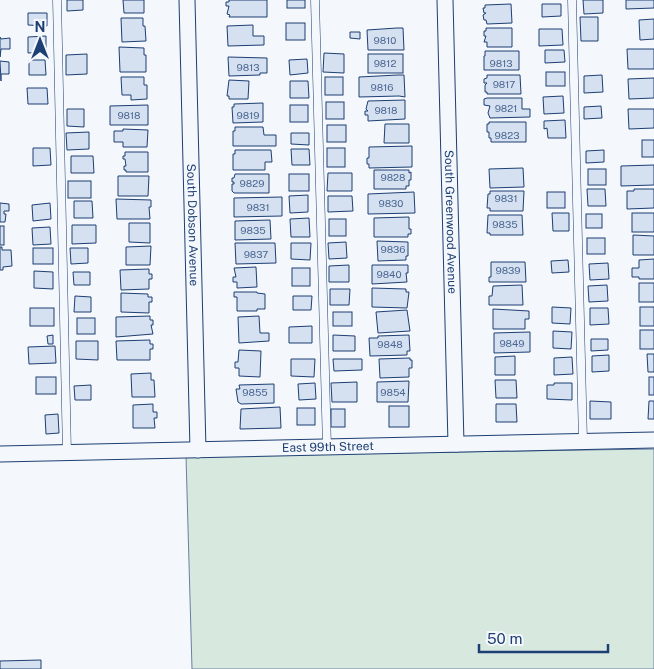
<svg xmlns="http://www.w3.org/2000/svg" width="654" height="669" font-family="'Public Sans',sans-serif">
<rect width="100%" height="100%" fill="#f4f7fb"/>
<!-- green -->
<polygon fill="#d7e8df" stroke="#687fa3" points="654,449 654,669 192,669 186,456"/>
<!-- building -->
<g fill="#d5e0f0" stroke="#1d3f73">
<polygon points="67,0 83,0 83,10 67,11"/>
<polygon points="123,0 144,0 144,13 124,13"/>
<polygon points="229,0 267,0 267,17 229,17 230,15 227,14 229,6 226,6 226,2 229,2"/>
<rect x="287" y="0" width="18" height="8"/>
<polygon points="583,0 603,0 603,13 584,14"/>
<polygon points="626,0 654,0 654,8 626,9"/>
<polygon points="511,4 512,23 487,24 486,20 484,20 483,15 486,13 484,13 483,8 485,8 485,5"/>
<polygon points="542,4 561,4 561,16 542,17"/>
<polygon points="28,13 47,13 47,26 28,25"/>
<polygon points="580,17 598,17 598,41 581,41"/>
<polygon points="121,18 143,18 143,26 145,26 146,41 122,42"/>
<polygon points="654,19 654,39 640,40 639,20"/>
<rect x="286" y="23" width="19" height="17"/>
<polygon points="253,25 253,36 264,36 264,45 228,46 227,26"/>
<polygon points="397,28 403,28 404,50 368,50 367,30"/>
<polygon points="486,28 512,28 512,47 487,47 487,42 484,42 486,36 484,36 484,31 486,31"/>
<polygon points="539,29 562,29 563,45 539,46"/>
<polygon points="350,32 360,32 360,39 350,38"/>
<polygon points="46,36 46,52 28,53 28,37"/>
<polygon points="0,37 1,39 10,38 10,49 1,49 0,57"/>
<polygon points="119,47 144,48 144,55 146,55 146,72 120,72"/>
<polygon points="627,49 654,49 654,69 628,69"/>
<polygon points="545,50 564,50 565,62 545,63"/>
<polygon points="485,51 519,51 519,70 484,70 484,56 485,56"/>
<polygon points="324,53 344,54 344,73 323,72"/>
<polygon points="87,54 87,74 66,75 66,55"/>
<rect x="368" y="54" width="35" height="19"/>
<polygon points="228,57 267,58 267,73 260,73 260,75 229,76"/>
<polygon points="307,59 308,73 290,75 289,60"/>
<polygon points="29,60 45,60 46,75 29,75"/>
<polygon points="0,61 9,62 9,74 1,74 1,81"/>
<rect x="546" y="72" width="19" height="14"/>
<polygon points="398,75 404,75 405,97 399,96 359,97 359,77"/>
<polygon points="487,75 520,75 521,94 487,94 487,92 485,92 485,85 487,83 484,83 484,79 487,78"/>
<polygon points="602,75 603,92 584,93 584,76"/>
<polygon points="121,77 144,77 144,85 147,85 147,99 131,100 131,95 122,95"/>
<rect x="325" y="77" width="18" height="18"/>
<polygon points="654,78 654,98 629,99 628,79"/>
<polygon points="229,80 249,81 248,99 229,99 229,96 227,96"/>
<polygon points="290,81 308,81 309,98 290,98"/>
<polygon points="27,88 47,88 48,104 28,104"/>
<polygon points="563,96 564,113 544,114 543,97"/>
<polygon points="487,98 522,98 522,109 530,109 530,117 490,118 488,113 490,106 484,105 484,99"/>
<polygon points="405,100 405,119 368,121 368,115 365,115 365,111 368,111 366,109 368,101"/>
<rect x="326" y="102" width="18" height="17"/>
<polygon points="263,103 263,122 233,123 232,107 234,107 234,104"/>
<polygon points="148,105 148,125 110,125 110,106"/>
<rect x="290" y="105" width="18" height="17"/>
<polygon points="601,106 602,118 584,119 584,107"/>
<polygon points="67,109 84,109 84,127 67,126"/>
<polygon points="628,109 654,109 654,128 629,129"/>
<polygon points="565,120 566,138 548,138 547,128 544,129 544,121"/>
<polygon points="489,122 526,122 526,142 491,142 491,138 489,138 489,132 487,132 487,124 489,124"/>
<polygon points="385,124 409,124 409,143 384,143"/>
<rect x="327" y="125" width="19" height="17"/>
<polygon points="235,127 263,127 264,135 276,135 276,146 233,146 233,131 235,131"/>
<polygon points="123,129 148,130 147,147 123,147 123,142 114,142 114,131 123,131"/>
<polygon points="89,132 89,149 67,150 66,133"/>
<polygon points="291,133 309,133 309,145 291,144"/>
<rect x="642" y="140" width="12" height="17"/>
<polygon points="412,146 412,167 369,168 369,164 367,164 367,158 369,158 369,147"/>
<polygon points="33,148 50,148 51,165 33,166"/>
<rect x="327" y="148" width="18" height="19"/>
<polygon points="291,149 309,149 310,165 292,165"/>
<polygon points="235,150 271,150 272,162 265,162 265,170 233,170 233,154 235,154"/>
<polygon points="604,150 604,162 586,163 586,151"/>
<polygon points="125,152 148,152 148,172 126,172 126,170 124,170 124,166 126,166 125,159 123,159 123,156 125,156"/>
<polygon points="71,156 93,156 94,173 71,173"/>
<polygon points="654,165 654,185 621,186 621,166"/>
<polygon points="523,168 524,187 490,188 489,169"/>
<rect x="588" y="169" width="18" height="16"/>
<polygon points="374,170 409,170 409,173 411,172 411,180 409,180 409,186 406,186 406,189 374,189"/>
<polygon points="328,173 352,173 352,191 327,191"/>
<polygon points="235,174 269,174 269,193 234,193 232,191 232,184 234,184 234,182 232,182 232,178 234,178"/>
<rect x="289" y="174" width="20" height="17"/>
<polygon points="118,176 149,176 148,196 118,196"/>
<rect x="68" y="181" width="23" height="17"/>
<polygon points="587,189 605,189 606,206 588,206"/>
<polygon points="634,189 654,189 654,208 627,209 627,191 634,191"/>
<polygon points="490,191 524,191 523,211 490,211 490,208 487,208 488,194 490,194"/>
<polygon points="414,192 415,213 368,214 368,194"/>
<rect x="547" y="192" width="18" height="16"/>
<polygon points="308,195 308,212 290,213 289,196"/>
<polygon points="328,196 352,196 353,211 328,212"/>
<polygon points="282,197 282,216 234,217 234,198"/>
<polygon points="116,199 151,200 151,207 149,207 150,219 117,219"/>
<polygon points="74,201 92,201 93,218 74,218"/>
<polygon points="0,203 9,204 9,211 4,211 4,214 6,214 5,222 0,222"/>
<polygon points="50,203 51,219 33,221 32,205"/>
<polygon points="552,213 569,213 569,231 553,231"/>
<rect x="632" y="213" width="22" height="19"/>
<rect x="586" y="214" width="16" height="14"/>
<polygon points="488,215 522,215 523,235 490,235 490,233 487,233"/>
<polygon points="409,217 409,229 411,229 411,234 408,234 408,237 374,237 374,218"/>
<polygon points="309,218 310,237 291,237 290,219"/>
<rect x="329" y="219" width="17" height="17"/>
<polygon points="270,220 271,239 235,240 235,221"/>
<polygon points="129,223 150,223 150,243 129,242"/>
<polygon points="72,225 96,225 96,243 72,244"/>
<rect x="0" y="226" width="4" height="19"/>
<polygon points="50,227 51,244 33,245 32,228"/>
<polygon points="633,235 654,236 654,255 633,255"/>
<rect x="587" y="238" width="18" height="16"/>
<polygon points="377,241 408,242 408,256 406,256 406,260 378,261"/>
<polygon points="346,242 347,258 329,259 328,243"/>
<polygon points="235,243 275,243 276,263 236,264"/>
<polygon points="291,243 311,243 310,260 291,259"/>
<polygon points="151,246 150,265 126,265 126,247"/>
<polygon points="0,247 2,247 2,250 11,250 12,266 3,267 3,270 0,270"/>
<rect x="33" y="248" width="20" height="16"/>
<polygon points="70,248 88,248 88,263 71,264"/>
<polygon points="654,259 654,279 639,279 639,277 632,277 632,268 639,268 639,260"/>
<polygon points="568,260 569,272 552,273 551,261"/>
<polygon points="491,262 525,262 526,282 489,282 489,277 491,277"/>
<polygon points="608,263 609,279 590,280 589,264"/>
<polygon points="349,265 349,282 329,282 329,266"/>
<polygon points="372,265 408,265 408,273 406,273 407,282 372,284"/>
<polygon points="256,267 257,287 237,288 237,282 233,282 233,277 236,277 234,268"/>
<rect x="292" y="268" width="18" height="18"/>
<polygon points="149,269 149,274 152,274 152,279 149,279 149,289 121,290 120,270"/>
<polygon points="34,271 53,272 53,289 34,288"/>
<polygon points="73,272 90,272 90,285 74,285"/>
<rect x="639" y="283" width="15" height="19"/>
<polygon points="522,285 523,305 489,305 489,296 492,296 493,286"/>
<polygon points="607,285 608,301 589,302 588,286"/>
<polygon points="372,288 406,289 406,292 409,292 407,308 372,307"/>
<polygon points="330,289 350,289 349,305 330,305"/>
<polygon points="234,292 257,292 257,293 265,294 265,309 257,309 257,311 237,311 237,297 234,297"/>
<polygon points="121,293 148,294 148,297 152,297 152,302 149,302 149,313 121,312"/>
<polygon points="75,296 91,297 91,312 74,312"/>
<polygon points="293,296 312,296 311,310 293,310"/>
<polygon points="552,307 571,308 570,324 552,323"/>
<rect x="640" y="307" width="14" height="19"/>
<rect x="30" y="308" width="24" height="18"/>
<polygon points="590,308 608,308 609,324 590,325"/>
<polygon points="493,309 529,311 529,319 525,319 525,329 493,329"/>
<polygon points="407,310 410,331 378,333 376,312"/>
<rect x="333" y="312" width="19" height="14"/>
<polygon points="150,316 150,320 153,320 153,325 151,325 153,334 116,337 116,317"/>
<polygon points="259,316 260,333 269,333 269,341 239,343 238,317"/>
<rect x="77" y="318" width="18" height="16"/>
<polygon points="312,326 312,343 289,343 289,327"/>
<rect x="640" y="330" width="14" height="19"/>
<polygon points="553,331 572,332 571,349 553,348"/>
<polygon points="530,332 530,352 494,353 494,333"/>
<polygon points="53,335 53,344 48,344 47,336"/>
<polygon points="333,335 355,336 355,351 333,351"/>
<polygon points="409,335 410,351 407,351 407,355 370,356 369,338 378,338 378,336"/>
<polygon points="591,339 608,339 608,350 591,351"/>
<polygon points="150,340 150,344 153,344 153,349 150,349 150,360 117,360 116,341"/>
<polygon points="76,341 98,341 98,360 76,359"/>
<polygon points="55,346 56,363 29,364 28,347"/>
<polygon points="239,350 261,351 260,377 239,376 239,368 235,368 235,362 238,362"/>
<polygon points="647,354 654,354 654,372 648,372"/>
<polygon points="609,355 609,371 592,372 592,356"/>
<polygon points="515,356 515,375 495,375 495,357"/>
<polygon points="572,357 573,374 554,375 554,358"/>
<polygon points="410,358 410,360 412,360 412,368 409,368 409,377 380,378 379,359"/>
<polygon points="291,359 315,359 314,377 291,376"/>
<polygon points="333,359 362,359 362,370 334,371"/>
<polygon points="151,373 151,380 154,380 155,397 132,397 131,374"/>
<rect x="36" y="377" width="20" height="17"/>
<rect x="649" y="377" width="5" height="18"/>
<polygon points="495,380 516,380 517,398 496,398"/>
<polygon points="409,381 408,402 377,402 377,382"/>
<polygon points="357,382 357,402 332,402 331,383"/>
<polygon points="315,383 316,399 299,400 298,384"/>
<polygon points="554,383 572,383 572,400 547,399 547,385 554,385"/>
<polygon points="274,384 274,403 241,404 238,402 236,389 240,389 239,385"/>
<polygon points="91,385 91,400 75,400 74,386"/>
<polygon points="590,401 611,402 611,419 590,419"/>
<polygon points="649,401 654,401 654,419 648,419"/>
<polygon points="153,404 153,412 157,412 157,418 154,418 155,428 133,428 133,405"/>
<polygon points="496,404 516,404 517,422 496,422"/>
<rect x="389" y="406" width="20" height="21"/>
<polygon points="280,407 281,428 240,429 241,409"/>
<rect x="297" y="408" width="18" height="17"/>
<rect x="331" y="409" width="14" height="18"/>
<polygon points="58,414 59,433 46,434 45,415"/>
<polygon points="41,660 41,669 0,669 0,661"/>
</g>
<g fill="none" stroke-linecap="round" stroke-linejoin="round">
<!-- service casing -->
<g stroke="#1d3f73" stroke-width="9">
<g id="service">
<polyline points="57,0 67,453"/>
<polyline points="315,0 327,447"/>
<polyline points="572,0 583,441"/>
</g>
</g>
<!-- minor casing -->
<g stroke="#1d3f73" stroke-width="17">
<g id="minor">
<path id="s1" d="M 187,0 L 198,450"/>
<path id="s2" d="M 445,0 L 456,444"/>
<path id="s3" d="M 0,454 L 654,440"/>
</g>
</g>
<!-- service -->
<use href="#service" stroke="#f4f7fb" stroke-width="8"/>
<!-- minor -->
<use href="#minor" stroke="#f4f7fb" stroke-width="15"/>
</g>
<g text-anchor="middle" stroke-width="4" stroke-linejoin="round" paint-order="stroke">
<!-- number labels -->
<g font-size="10" fill="#4b6792">
<text x="385" y="44">9810</text>
<text x="385" y="67">9812</text>
<text x="501" y="67">9813</text>
<text x="248" y="71">9813</text>
<text x="504" y="88">9817</text>
<text x="382" y="91">9816</text>
<text x="506" y="112">9821</text>
<text x="386" y="114">9818</text>
<text x="129" y="119">9818</text>
<text x="248" y="119">9819</text>
<text x="507" y="139">9823</text>
<text x="393" y="181">9828</text>
<text x="252" y="187">9829</text>
<text x="506" y="202">9831</text>
<text x="391" y="207">9830</text>
<text x="258" y="211">9831</text>
<text x="505" y="228">9835</text>
<text x="253" y="234">9835</text>
<text x="393" y="253">9836</text>
<text x="256" y="258">9837</text>
<text x="508" y="274">9839</text>
<text x="389" y="278">9840</text>
<text x="512" y="347">9849</text>
<text x="390" y="348">9848</text>
<text x="255" y="396">9855</text>
<text x="393" y="396">9854</text>
</g>
<!-- street labels -->
<g font-size="12" fill="#1d3f73" stroke="#f4f7fb">
<text dy="4" stroke="none"><textPath href="#s2" startOffset="222">South Greenwood Avenue</textPath></text>
<text dy="4" stroke="none"><textPath href="#s1" startOffset="225">South Dobson Avenue</textPath></text>
<text dy="4" stroke="none"><textPath href="#s3" startOffset="328">East 99th Street</textPath></text>
</g>
</g>
<!-- north arrow -->
<g transform="translate(40 40)" stroke="#f4f7fb" stroke-width="4" paint-order="stroke">
<path d="M0-4L9 19L0 12L-9 19Z" fill="#1d3f73"/>
<text y="-8" font-size="14" font-weight="bold" text-anchor="middle" fill="#1d3f73">N</text>
</g>
<!-- scale -->
<path d="M479 644v8h129v-8" fill="none" stroke="#1d3f73" stroke-width="2.5"/>
<text x="487" y="644" font-size="15" fill="#1d3f73" stroke="#f4f7fb" stroke-width="4" paint-order="stroke">50 m</text>
</svg>
